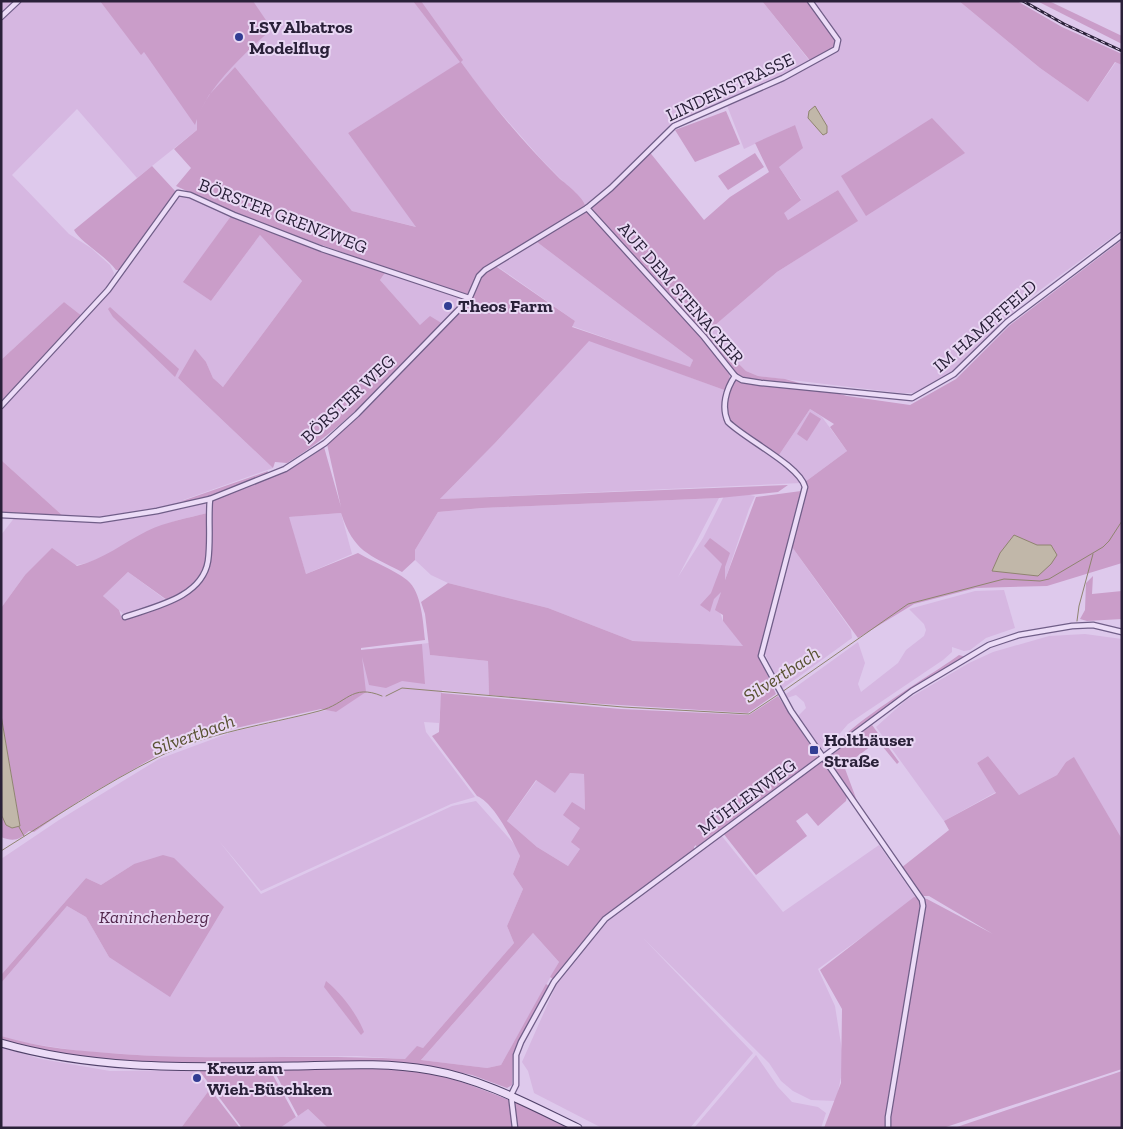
<svg xmlns="http://www.w3.org/2000/svg" width="1123" height="1129" font-family="'Zilla Slab',serif">
<rect width="100%" height="100%" fill="#dec9ec"/>
<!-- farmland -->
<g fill="#d6b7e1">
<polygon points="1,1 762,1 812,64 836,44 833,31 810,1 959,1 1040,68 1088,102 1116,62 1122,65 1122,230 1021,304 958,368 923,389 913,393 900,393 758,376 746,371 707,332 777,272 857,221 838,190 788,220 783,213 801,199 779,167 795,125 744,149 726,103 674,126 611,188 587,206 541,159 483,93 461,62 348,133 417,227 352,211 235,67 197,130 137,178 77,109 12,175 69,234 91,248 110,265 114,273 112,282 82,316 64,302 1,360"/>
<polygon points="179,195 185,195 231,216 184,282 211,301 260,235 302,281 223,387 213,378 206,362 178,378 273,468 183,500 184,502 156,509 98,517 63,516 1,460 1,409 112,288"/>
<polygon points="533,239 693,360 690,368 572,326 575,321 494,264"/>
<polygon points="387,270 469,298 443,324 420,325 380,280"/>
<polygon points="589,340 727,391 723,412 726,423 788,468 801,483 440,499 496,442"/>
<polygon points="810,409 822,417 847,451 805,482 777,458"/>
<polygon points="727,490 755,496 749,509 717,604 723,621 744,646 633,641 548,608 448,583 431,575 415,560 415,550 438,512 482,508 719,498 678,577 703,538"/>
<polygon points="208,501 208,513 178,520 148,531 111,554 87,563 25,575 1,608 1,535 15,517 99,522 158,513"/>
<polygon points="341,513 352,554 306,574 288,517"/>
<polygon points="792,547 851,630 852,638 782,689 764,652"/>
<polygon points="128,572 170,603 128,618 103,596"/>
<polygon points="1004,590 1015,628 986,638 970,650 964,651 952,647 952,652 943,660 848,724 829,746 823,749 819,746 798,716 806,708 804,702 796,695 787,698 786,694 858,642 865,663 858,684 861,692 898,663 906,650 924,636 926,630 924,624 909,609 975,591"/>
<polygon points="1085,634 1122,639 1122,839 1074,758 1066,762 1057,775 1019,795 988,756 977,763 996,792 944,821 876,727 906,700 969,663 993,652 1049,636"/>
<polygon points="429,643 430,655 488,661 489,695 442,690 439,723 424,722 426,732 475,797 451,804 261,891 219,841 261,894 452,806 476,801 516,846 520,856 513,874 523,889 507,926 514,943 423,1048 417,1047 405,1059 357,1056 180,1058 80,1051 20,1042 1,1036 1,983 67,906 86,917 109,957 134,864 101,885 86,878 1,975 1,859 59,820 159,759 232,732 327,710 336,712 361,650"/>
<polygon points="570,773 584,774 585,811 580,828 580,849 568,866 537,847 507,821 537,780"/>
<polygon points="721,835 783,912 879,845 916,898 818,969 835,1006 844,1063 836,1101 811,1100 793,1091 781,1081 769,1063 643,938 753,1053 690,1128 602,1128 534,1093 528,1071 522,1062 557,983 607,921"/>
<polygon points="533,933 559,962 501,1065 487,1068 421,1060"/>
<polygon points="1,1047 41,1059 110,1071 196,1070 210,1089 181,1128 1,1128"/>
<polygon points="756,1055 778,1087 792,1102 818,1107 826,1113 821,1128 694,1128"/>
<polygon points="308,1109 328,1128 280,1128"/>
</g>
<!-- green -->
<g fill="#ca9dc9" fill-rule="evenodd">
<path d="M 100,1 L 253,1 L 272,29 C 245,53 216,79 200,111 L 209,95 L 235,67 L 352,211 L 416,227 L 348,133 L 460,62 L 413,1 L 421,1 L 463,60 L 461,62 C 490,103 523,142 559,178 C 567,185 586,199 586,209 L 729,368 L 730,381 L 727,391 L 589,341 L 496,442 L 440,499 L 788,485 L 778,492 L 719,498 L 482,508 L 438,512 L 415,550 L 415,560 L 402,572 C 368,554 354,552 341,513 L 289,517 L 306,574 L 358,553 C 373,562 393,569 407,580 C 422,592 423,623 425,640 L 361,648 L 361,650 L 422,644 L 425,684 L 402,681 L 386,688 L 369,685 L 362,657 L 366,692 L 336,712 L 321,709 L 232,729 L 158,755 L 82,799 L 34,832 L 29,831 C 19,840 14,842 1,837 L 1,803 L 6,825 L 12,828 L 20,826 L 1,715 L 1,608 L 25,575 L 52,548 L 77,566 C 104,559 123,543 147,531 C 166,522 187,518 208,513 C 208,557 211,580 167,600 L 128,572 L 103,596 L 119,610 L 122,619 C 153,611 202,599 209,562 C 213,542 208,521 212,500 C 251,485 291,473 324,447 L 341,507 L 327,444 L 376,399 L 469,302 L 470,297 L 247,219 L 176,186 L 191,168 L 174,149 L 197,130 L 197,119 L 195,125 L 144,52 L 141,55 ZM 533,239 L 693,360 L 690,367 L 572,327 L 575,321 L 494,265 Z"/>
<polygon points="762,1 809,1 833,31 836,44 833,50 812,63"/>
<polygon points="959,1 1017,1 1062,27 1122,54 1122,65 1115,62 1088,102 1040,68"/>
<polygon points="1037,1 1049,1 1122,36 1122,44"/>
<polygon points="726,111 740,144 695,162 675,130"/>
<polygon points="932,118 965,153 866,216 841,176"/>
<path d="M 795,125 L 803,148 L 779,167 L 801,200 L 784,213 L 788,220 L 838,190 L 858,221 L 777,272 L 707,332 L 746,371 L 758,376 L 785,379 L 847,396 L 910,405 L 956,379 L 1010,325 L 1122,240 L 1122,563 L 1047,586 L 976,588 L 914,604 L 858,638 L 792,547 L 806,491 L 805,482 L 847,451 L 830,427 L 834,424 L 810,409 L 777,458 L 728,421 C 724,405 729,389 736,375 L 588,208 L 648,150 L 704,220 L 730,197 L 769,172 L 755,143 Z"/>
<polygon points="755,153 764,167 728,190 718,176"/>
<path d="M 152,166 L 176,192 L 121,270 L 116,270 C 106,256 79,241 74,230 Z"/>
<path d="M 231,216 L 387,270 L 380,280 L 420,325 L 430,316 L 443,324 C 393,374 348,426 287,463 L 275,462 L 273,468 L 178,378 L 195,349 L 206,362 L 213,378 L 223,387 L 302,281 L 260,235 L 211,301 L 183,282 Z"/>
<polygon points="64,302 82,316 1,404 1,360"/>
<polygon points="110,307 179,369 175,377 113,317 108,309"/>
<polygon points="810,412 821,419 807,441 797,434"/>
<polygon points="1,460 63,516 1,513"/>
<path d="M 268,471 L 267,474 C 253,479 193,505 182,501 Z"/>
<polygon points="801,491 760,653 760,659 776,694 748,713 570,702 489,695 488,661 430,655 425,614 421,602 448,583 548,608 633,641 743,646 723,621 723,615 715,610 721,592 714,599 710,612 700,605 711,593 722,564 704,546 710,538 730,553 725,567 725,580 756,497"/>
<polygon points="1093,576 1092,594 1122,591 1122,619 1087,621 1080,619 1085,610 1086,583"/>
<path d="M 959,655 L 966,657 L 903,695 L 835,748 C 844,726 935,673 959,655 Z"/>
<path d="M 441,693 L 621,709 L 749,715 L 778,696 L 818,757 L 817,762 L 697,850 L 696,845 L 694,847 L 694,850 L 604,918 L 553,979 L 550,977 L 559,962 L 533,933 L 421,1060 L 487,1068 L 501,1065 L 546,984 L 549,986 L 513,1053 L 512,1085 L 507,1088 L 472,1075 L 418,1064 L 354,1062 L 142,1064 L 73,1057 L 1,1040 L 1,1036 C 40,1048 81,1051 121,1054 C 216,1061 310,1054 405,1059 L 417,1046 L 423,1048 L 514,943 L 507,926 L 523,889 L 513,874 L 520,856 C 512,839 494,803 477,796 L 432,736 L 439,732 ZM 570,773 L 584,774 L 585,810 L 572,802 L 563,815 L 580,828 L 571,842 L 580,849 L 568,866 L 537,847 L 507,821 L 536,780 L 555,793 Z"/>
<polygon points="872,725 899,762 897,764 878,741 844,766 857,801 825,760"/>
<polygon points="988,756 1019,795 1057,775 1066,762 1074,757 1122,839 1122,1069 943,1128 824,1128 841,1083 842,1009 820,970 914,897 927,899 993,934 929,896 919,896 901,868 949,830 944,821 996,793 977,763"/>
<polygon points="823,761 847,796 846,801 818,826 807,813 796,821 807,836 756,875 723,833"/>
<polygon points="163,855 174,858 224,907 170,997 109,957 86,917 67,906 1,983 1,975 86,878 101,885 134,864"/>
<path d="M 326,981 C 341,993 357,1014 364,1032 L 361,1035 L 324,987 Z"/>
<polygon points="269,1068 296,1117 280,1128 242,1128 198,1069"/>
<path d="M 273,1069 C 322,1069 373,1066 422,1072 C 453,1077 481,1089 509,1100 L 513,1128 L 328,1128 L 308,1109 L 298,1116 Z"/>
<polygon points="1122,1071 1122,1128 954,1128"/>
<polygon points="210,1089 240,1128 181,1128"/>
<polygon points="513,1100 572,1128 516,1128"/>
</g>
<!-- water -->
<g fill="#c1b7a9" stroke="#8f8470">
<polygon points="815,106 827,126 827,133 823,135 808,118 809,111"/>
<polygon points="1014,535 1037,545 1051,545 1057,555 1051,564 1038,576 992,571 1000,553"/>
<polygon points="1,715 20,826 12,828 6,825 2,816"/>
</g>
<g fill="none" stroke-linecap="round" stroke-linejoin="round">
<!-- stream -->
<g stroke="#8f8470" stroke-width="1">
<polyline points="1077,621 1079,606 1093,554"/>
<polyline points="782,692 908,604 1004,579 1040,581 1049,579 1103,547 1109,541 1122,521"/>
<polyline points="386,696 402,688 623,707 749,714 779,694"/>
<polyline points="19,827 24,836"/>
<path d="M 1,851 C 52,819 104,784 158,757 C 209,732 266,725 319,711 C 347,704 351,683 382,696"/>
</g>
<!-- street casing -->
<g stroke="#705e88" stroke-width="7">
<g id="street">
<polyline points="1,17 18,1"/>
<polyline points="587,208 704,337 735,376 742,380 761,383 912,398 954,374 1007,322 1122,235"/>
<path d="M 735,376 C 726,389 721,407 728,422 C 745,439 800,466 805,487 L 761,656 L 791,711 L 922,900 L 923,906 L 888,1117 L 888,1128"/>
<polyline points="1,406 108,290 178,193 190,195 234,215 322,249 469,298"/>
<polyline points="1,515 100,520 157,511 210,499 285,469 325,443 357,414 469,299 479,276 485,270 587,208 611,188 674,126 783,78 836,49 838,40 810,1"/>
<path d="M 125,617 C 153,607 202,598 208,561 C 211,540 208,519 210,499"/>
<polyline points="515,1128 511,1095 516,1085 516,1055 521,1042 554,982 605,919 912,691 989,645 1019,635 1072,626 1093,625 1122,632"/>
</g>
</g>
<!-- secondary casing -->
<g stroke="#51426a" stroke-width="9">
<path id="secondary" d="M 1,1043 C 97,1071 195,1067 294,1066 C 339,1065 386,1062 430,1070 C 483,1079 530,1105 578,1128"/>
</g>
<!-- street -->
<use href="#street" stroke="#ecdcf7" stroke-width="4.5"/>
<!-- secondary -->
<use href="#secondary" stroke="#ecdcf7" stroke-width="7"/>
<!-- rail casing -->
<g stroke="#2a2139" stroke-width="3">
<polyline id="rail" points="1023,1 1064,24 1122,51"/>
</g>
<!-- rail -->
<use href="#rail" stroke="#e9d8f4" stroke-width="1" stroke-dasharray="4" stroke-linecap="butt"/>
</g>
<!-- markers -->
<g fill="#323d93" stroke="#e9d8f4" stroke-width="2">
<circle cx="239" cy="37" r="5"/>
<circle cx="448" cy="306" r="5"/>
<rect x="809" y="745" width="10" height="10" rx="2.5"/>
<circle cx="197" cy="1078" r="5"/>
</g>
<g text-anchor="middle" stroke-width="4" stroke-linejoin="round" paint-order="stroke">
<!-- poi labels -->
<g font-size="18" font-weight="bold" fill="#2a2139" stroke="#e9d8f4" text-anchor="start">
<text x="249" y="33">LSV Albatros<tspan x="249" dy="21">Modelflug</tspan></text>
<text x="458" y="312">Theos Farm</text>
<text x="824" y="746">Holthäuser<tspan x="824" dy="21">Straße</tspan></text>
<text x="207" y="1074">Kreuz am<tspan x="207" dy="21">Wieh-Büschken</tspan></text>
</g>
<!-- street labels -->
<g font-size="18" fill="#2a2139" stroke="#e9d8f4">
<text transform="translate(730 87) rotate(-25)" y="6">LINDENSTRASSE</text>
<text transform="translate(283 216) rotate(21)" y="6">BÖRSTER GRENZWEG</text>
<text transform="translate(681 293) rotate(49)" y="6">AUF DEM STENACKER</text>
<text transform="translate(985 326) rotate(-41)" y="6">IM HAMPFFELD</text>
<text transform="translate(348 399) rotate(-43)" y="6">BÖRSTER WEG</text>
<text transform="translate(747 797) rotate(-36)" y="6">MÜHLENWEG</text>
</g>
<!-- park labels -->
<g font-size="18" font-style="italic" fill="#54294e" stroke="#e9d8f4">
<text x="154" y="923">Kaninchenberg</text>
</g>
<!-- water labels -->
<g font-size="19" font-style="italic" fill="#585131" stroke="#e9d8f4">
<text transform="translate(781 674) rotate(-33)" y="7">Silvertbach</text>
<text transform="translate(193 734) rotate(-20)" y="7">Silvertbach</text>
</g>
</g>
<!-- border -->
<rect width="1123" height="1129" fill="none" stroke="#2a2139" stroke-width="5"/>
</svg>
